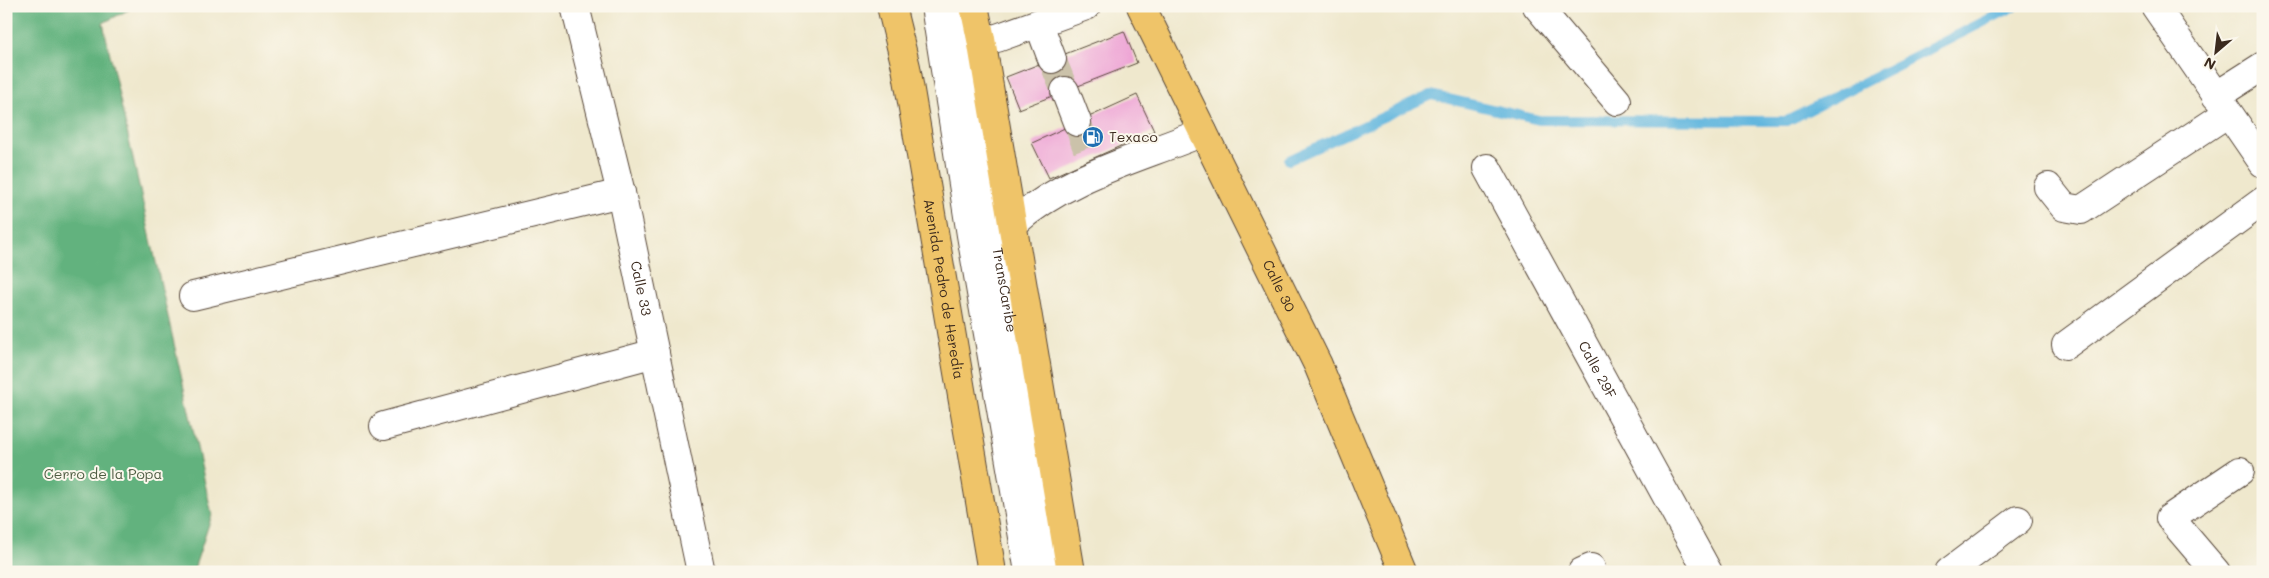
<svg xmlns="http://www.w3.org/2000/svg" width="2269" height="578" font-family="Mali,sans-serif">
<rect width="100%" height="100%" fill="#fbf7ec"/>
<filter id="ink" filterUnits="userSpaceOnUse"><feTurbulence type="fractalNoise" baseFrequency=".02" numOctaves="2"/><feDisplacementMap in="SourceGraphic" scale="10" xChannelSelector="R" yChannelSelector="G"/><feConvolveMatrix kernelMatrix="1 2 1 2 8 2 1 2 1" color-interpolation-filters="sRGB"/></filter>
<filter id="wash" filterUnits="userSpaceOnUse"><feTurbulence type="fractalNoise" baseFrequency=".0096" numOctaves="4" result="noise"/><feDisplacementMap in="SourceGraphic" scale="20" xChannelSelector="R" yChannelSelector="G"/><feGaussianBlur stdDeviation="1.12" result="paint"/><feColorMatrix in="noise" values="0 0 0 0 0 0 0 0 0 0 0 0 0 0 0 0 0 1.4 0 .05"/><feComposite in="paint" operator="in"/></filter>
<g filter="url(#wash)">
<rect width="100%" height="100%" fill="#efe8cd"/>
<!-- forest -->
<polygon fill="#62b27e" stroke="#4e6e4e" points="6,6 136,6 103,23 212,515 193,572 6,572"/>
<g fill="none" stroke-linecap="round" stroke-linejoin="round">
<!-- stream -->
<polyline stroke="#61b6de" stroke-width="10" points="1289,160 1431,95 1539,120 1787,121 2015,6"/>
</g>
<g id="blocks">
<!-- building -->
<g fill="#eea5d5">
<polygon points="1124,31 1137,63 1019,109 1006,77"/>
<polygon points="1137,95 1154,131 1049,178 1032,143"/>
</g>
</g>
</g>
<g filter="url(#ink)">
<use href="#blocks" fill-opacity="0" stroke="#564638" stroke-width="1"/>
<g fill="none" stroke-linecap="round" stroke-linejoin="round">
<!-- minor-tunnel -->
<g stroke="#cbc2aa" stroke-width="28" stroke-dasharray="28 14" stroke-linecap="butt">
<polyline points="1052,59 1065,91"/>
<polyline points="1077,122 1091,159"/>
</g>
<!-- minor casing -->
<g stroke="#564638" stroke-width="30">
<g id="minor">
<path id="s1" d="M 575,6 L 621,193 L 701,572"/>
<polyline points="935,6 971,235 1029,572"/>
<path id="s2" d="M 956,6 L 1053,572"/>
<polyline points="1537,6 1617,101"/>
<polyline points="2155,6 2263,163"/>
<polyline points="1039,24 1052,59"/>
<polyline points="981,39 997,38 1086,6"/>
<polyline points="1065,91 1077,122"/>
<polyline points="2216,96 2263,66"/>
<path id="s3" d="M 1487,168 L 1708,572"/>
<polyline points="2048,187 2064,207 2081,210 2228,113"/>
<path d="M 1013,224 C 1066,176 1138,159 1203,132"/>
<polyline points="193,296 621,193"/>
<polyline points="2066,345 2263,201"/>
<polyline points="384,426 655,353"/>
<polyline points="1582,572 1591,568"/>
<polyline points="1949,572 2018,520"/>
<polyline points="2216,572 2170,518 2240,471"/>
</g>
</g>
<!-- major casing -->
<g stroke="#564638" stroke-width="30">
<g id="major">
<path id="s4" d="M 1141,6 L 1318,365 L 1404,572"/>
</g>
</g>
<!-- highway casing -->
<g stroke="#564638" stroke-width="30">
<g id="highway">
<path id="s5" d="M 891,6 L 906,67 L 992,572"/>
<polyline points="974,6 981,39 1071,572"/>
</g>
</g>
<!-- minor -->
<use href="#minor" stroke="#fff" stroke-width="28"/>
<!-- major -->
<use href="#major" stroke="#efc469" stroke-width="28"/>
<!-- highway -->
<use href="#highway" stroke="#efc469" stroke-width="28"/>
</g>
</g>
<!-- icons -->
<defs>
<g id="fuel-disc" transform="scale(1.125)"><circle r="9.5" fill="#1f6fb2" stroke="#fbf7ec"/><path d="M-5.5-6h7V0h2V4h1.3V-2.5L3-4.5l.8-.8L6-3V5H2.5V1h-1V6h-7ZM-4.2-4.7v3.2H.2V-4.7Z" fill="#fff"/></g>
</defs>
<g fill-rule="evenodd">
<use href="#fuel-disc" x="1093" y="137"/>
</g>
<g text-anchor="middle" stroke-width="4" stroke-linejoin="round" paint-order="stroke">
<!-- poi labels -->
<g font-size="14" fill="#3b2a1e" stroke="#fbf7ec" text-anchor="start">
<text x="1109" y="142">Texaco</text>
</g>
<!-- street labels -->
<g font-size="14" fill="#3b2a1e" stroke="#fbf7ec">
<text dy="5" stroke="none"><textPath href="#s4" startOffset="312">Calle 30</textPath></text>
<text dy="5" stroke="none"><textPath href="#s1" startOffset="290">Calle 33</textPath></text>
<text dy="5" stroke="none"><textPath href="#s5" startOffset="288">Avenida Pedro de Heredia</textPath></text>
<text dy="5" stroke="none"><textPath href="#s2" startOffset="288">TransCaribe</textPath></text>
<text dy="5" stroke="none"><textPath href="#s3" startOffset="230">Calle 29F</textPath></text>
</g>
<!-- park labels -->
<g font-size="14" fill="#4e5c42" stroke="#fbf7ec">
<text x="103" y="479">Cerro de la Popa</text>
</g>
</g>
<!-- margin -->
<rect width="2269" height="578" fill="none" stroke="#fbf7ec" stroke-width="25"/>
<!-- north arrow -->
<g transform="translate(2216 52) rotate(208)" stroke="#fbf7ec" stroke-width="4" paint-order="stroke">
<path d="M0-4L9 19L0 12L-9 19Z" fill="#3b2a1e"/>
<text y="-8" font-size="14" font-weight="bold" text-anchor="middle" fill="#3b2a1e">N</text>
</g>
</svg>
